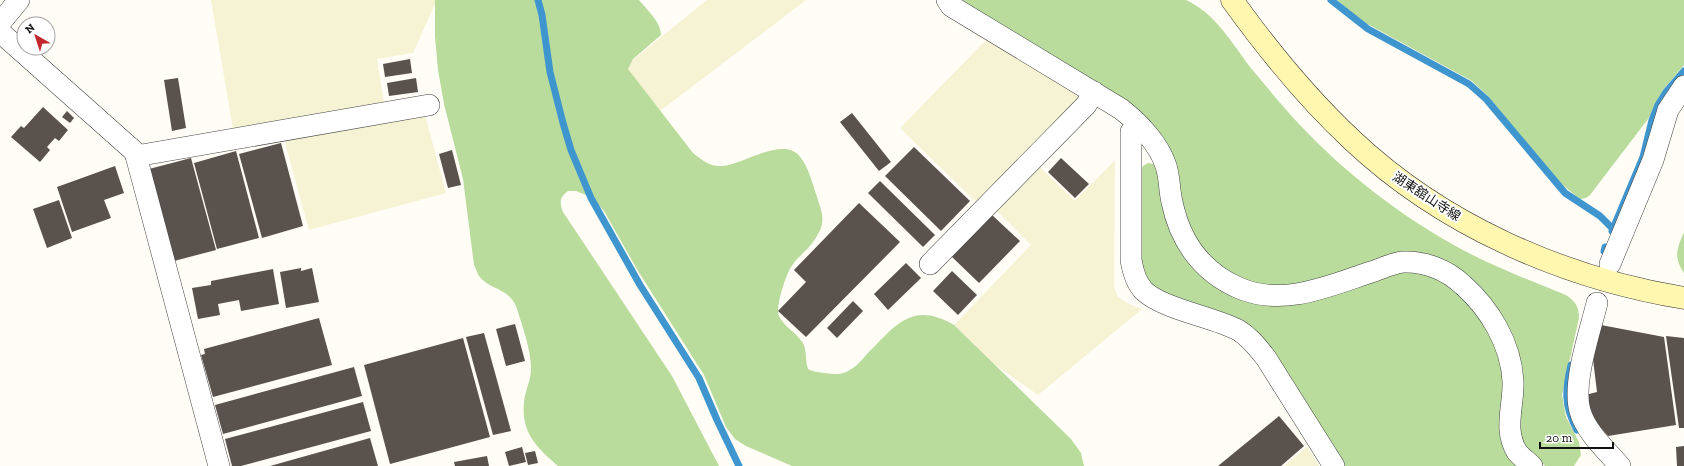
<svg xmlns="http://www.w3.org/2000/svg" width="1684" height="466" font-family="'Zilla Slab','Noto Sans JP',serif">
<rect width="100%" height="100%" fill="#fffdf5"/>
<!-- farmland -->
<g fill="#f6f3d4">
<polygon points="211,0 435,0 435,4 413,53 377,59 384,103 233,129"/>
<polygon points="707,0 806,0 660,111 631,74 628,69 629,63"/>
<polygon points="987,39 1079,94 1080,101 978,204 900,128"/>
<polygon points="425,115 446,193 309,230 284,139"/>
<polygon points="1115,160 1114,286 1118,297 1129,304 1142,309 1038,395 994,364 954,325 1031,245 995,209 1038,165 1075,201"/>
<polygon points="1307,447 1319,466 1284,466"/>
</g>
<!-- forest -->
<g fill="#b9dc9c">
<path d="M 435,0 L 639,0 C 647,10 661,22 661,35 L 633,59 L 628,69 L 693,153 C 702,160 710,167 722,166 C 743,165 785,134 801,158 C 809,169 812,182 816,194 C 823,215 827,223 813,242 C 807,251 797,257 791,267 C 786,275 775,307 779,316 C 784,327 796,332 803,343 C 807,350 805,361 808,369 C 813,372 819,372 825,373 C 832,374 840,375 846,372 C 855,368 861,361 867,354 C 895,326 912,300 954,325 L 1071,439 L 1081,453 L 1084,466 L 792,466 L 746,446 L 735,439 L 726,427 L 704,375 L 638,271 L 604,211 L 596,202 L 586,195 L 576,191 L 568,191 C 560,197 559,202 563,212 L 672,376 L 719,466 L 558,466 C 536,447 521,433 524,402 C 525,391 531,380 531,369 C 531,350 523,328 517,309 C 510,287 490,291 479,276 C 477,273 476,268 474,265 L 463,179 L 444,104 L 438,70 L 435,37 Z"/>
<path d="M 962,0 L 1186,0 C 1215,13 1232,43 1250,67 C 1266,86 1282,106 1299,124 C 1346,174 1402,217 1461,249 C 1495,267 1531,281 1566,295 C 1576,302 1579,307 1579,318 L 1562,395 L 1566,417 L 1579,442 L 1581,455 L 1574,466 L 1545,466 L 1526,448 L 1520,436 L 1522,379 L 1449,263 L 1285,287 C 1238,284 1206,265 1186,221 C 1180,208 1178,179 1175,163 Z"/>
<polygon points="1337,0 1684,0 1684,65 1663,90 1648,119 1590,195 1586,198 1580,199 1560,183 1488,96 1472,81 1362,21"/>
<path d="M 1148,163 L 1154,164 L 1157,169 L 1168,226 L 1179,249 L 1236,297 L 1403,271 L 1422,272 L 1440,279 L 1471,305 L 1493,340 L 1500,359 L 1503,380 L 1503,400 L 1499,423 L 1502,442 L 1519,466 L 1344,466 L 1274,353 L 1162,292 C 1147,282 1144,277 1140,259 L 1140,172 L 1143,166 Z"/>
<path d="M 1684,232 L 1684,273 C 1673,256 1677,249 1684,232 Z"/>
</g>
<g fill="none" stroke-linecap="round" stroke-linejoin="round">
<!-- stream -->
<g stroke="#3f96cf" stroke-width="7">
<polyline points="538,0 542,15 550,72 563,123 571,150 591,198 640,285 699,378 717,420 739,466"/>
<polyline points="1331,0 1368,29 1469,84 1486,99 1565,193 1600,216 1613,229"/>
<polyline points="1612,231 1643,157 1652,120 1658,105 1666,92 1684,71"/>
<polyline points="1604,251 1605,247"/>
<path d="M 1571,365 C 1565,390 1564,406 1577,430"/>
</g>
</g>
<!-- building -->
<g fill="#5a524d">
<polygon points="410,59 412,73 385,77 383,64"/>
<polygon points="178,78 186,128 172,131 164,80"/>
<polygon points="416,78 418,92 389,96 387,83"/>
<polygon points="43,107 68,130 59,141 55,138 47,147 50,150 40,162 11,137 21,126 24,128"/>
<polygon points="67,111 74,118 70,123 62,117"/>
<polygon points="852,113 891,162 879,171 840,122"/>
<polygon points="281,143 303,226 262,238 239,154"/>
<polygon points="914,147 970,201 941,231 885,176"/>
<polygon points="452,150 461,185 448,188 439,154"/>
<polygon points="236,151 259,238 217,249 194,163"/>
<polygon points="191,158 216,250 174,261 149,169"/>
<polygon points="1061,158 1089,184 1075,198 1048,172"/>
<polygon points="115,166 124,193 104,200 111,218 72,232 57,187"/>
<polygon points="880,181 935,235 923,247 868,193"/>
<polygon points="59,200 72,238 47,248 33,209"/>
<polygon points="859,203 900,242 806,337 778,311 806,282 794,270"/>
<polygon points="992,215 1020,241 979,283 951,256"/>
<polygon points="906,263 921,278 888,310 874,294"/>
<polygon points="301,268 301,271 312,268 319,302 286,308 280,272"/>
<polygon points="273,269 279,304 241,311 239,300 218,304 220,315 198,319 192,288 211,285 211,281"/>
<polygon points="952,271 977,295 958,315 933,291"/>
<polygon points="853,301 863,311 837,338 827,328"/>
<polygon points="319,318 332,365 213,397 201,355 205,354 204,349"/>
<polygon points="515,324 525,361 506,366 496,329"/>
<polygon points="1601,325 1664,337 1676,425 1608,436 1595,421 1585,395 1597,392 1593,359"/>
<polygon points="484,333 511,431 493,435 466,337"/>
<polygon points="1666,336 1684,338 1684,428 1679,428"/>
<polygon points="463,338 490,437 390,464 364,365"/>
<polygon points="354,367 362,396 223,434 215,405"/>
<polygon points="363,402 371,431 241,466 232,466 225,439"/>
<polygon points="1279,416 1304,446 1281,466 1218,466"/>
<polygon points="370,438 378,466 270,466"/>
<polygon points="1684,446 1684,466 1677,466 1676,447"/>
<polygon points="522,447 526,462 509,466 505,452"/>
<polygon points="535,451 538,463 528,465 525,453"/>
<polygon points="487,456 489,466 455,466 454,462"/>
</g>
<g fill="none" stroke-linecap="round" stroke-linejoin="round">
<!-- minor casing -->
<g stroke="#444" stroke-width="22">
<g id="minor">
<path d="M 947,0 L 951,6 L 1121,109 C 1139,123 1159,144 1166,166 C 1170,178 1169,190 1172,202 C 1180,241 1202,272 1239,288 C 1283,307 1329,286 1371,272 C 1381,269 1392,263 1403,262 C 1425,261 1447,270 1463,285 C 1490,309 1511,344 1513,381 C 1514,406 1503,429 1517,452 C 1521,457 1527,461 1532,466"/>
<polyline points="0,23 19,0"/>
<polyline points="0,32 135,152 219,466"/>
<path d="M 1140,126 L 1131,132 L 1131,260 C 1133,272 1136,283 1144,291 C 1163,309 1213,317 1238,330 C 1250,337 1258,348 1266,358 L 1334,466"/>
<polyline points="136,156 429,105"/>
<polyline points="930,264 1086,105 1094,92"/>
<polyline points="1610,264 1653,160 1668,110 1684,86"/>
<path d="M 1597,303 C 1590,332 1572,383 1580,411 C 1586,432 1606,450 1620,466"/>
</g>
</g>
<!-- secondary casing -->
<g stroke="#333" stroke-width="23">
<path id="secondary" d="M 1232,0 C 1268,50 1307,98 1352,140 C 1442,225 1563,278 1684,298"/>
</g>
<!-- minor -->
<use href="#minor" stroke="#fff" stroke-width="21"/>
<!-- secondary -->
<use href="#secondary" stroke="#fff6b0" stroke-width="22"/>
</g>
<g text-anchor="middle" stroke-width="4" stroke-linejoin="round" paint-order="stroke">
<!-- street labels -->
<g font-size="13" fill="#111" stroke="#fff">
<text transform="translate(1427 196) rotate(33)" y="5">湖東舘山寺線</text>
</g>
</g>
<!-- north arrow -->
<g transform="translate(36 36) rotate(321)"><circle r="19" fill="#ffffff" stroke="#a0a0a0"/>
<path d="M0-3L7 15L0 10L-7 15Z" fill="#c4262e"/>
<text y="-6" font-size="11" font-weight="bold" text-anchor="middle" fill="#111111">N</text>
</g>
<!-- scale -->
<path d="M1540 442v6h73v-6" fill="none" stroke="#111111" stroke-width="2"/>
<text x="1546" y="442" font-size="12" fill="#111111" stroke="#ffffff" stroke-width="3" paint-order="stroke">20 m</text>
</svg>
